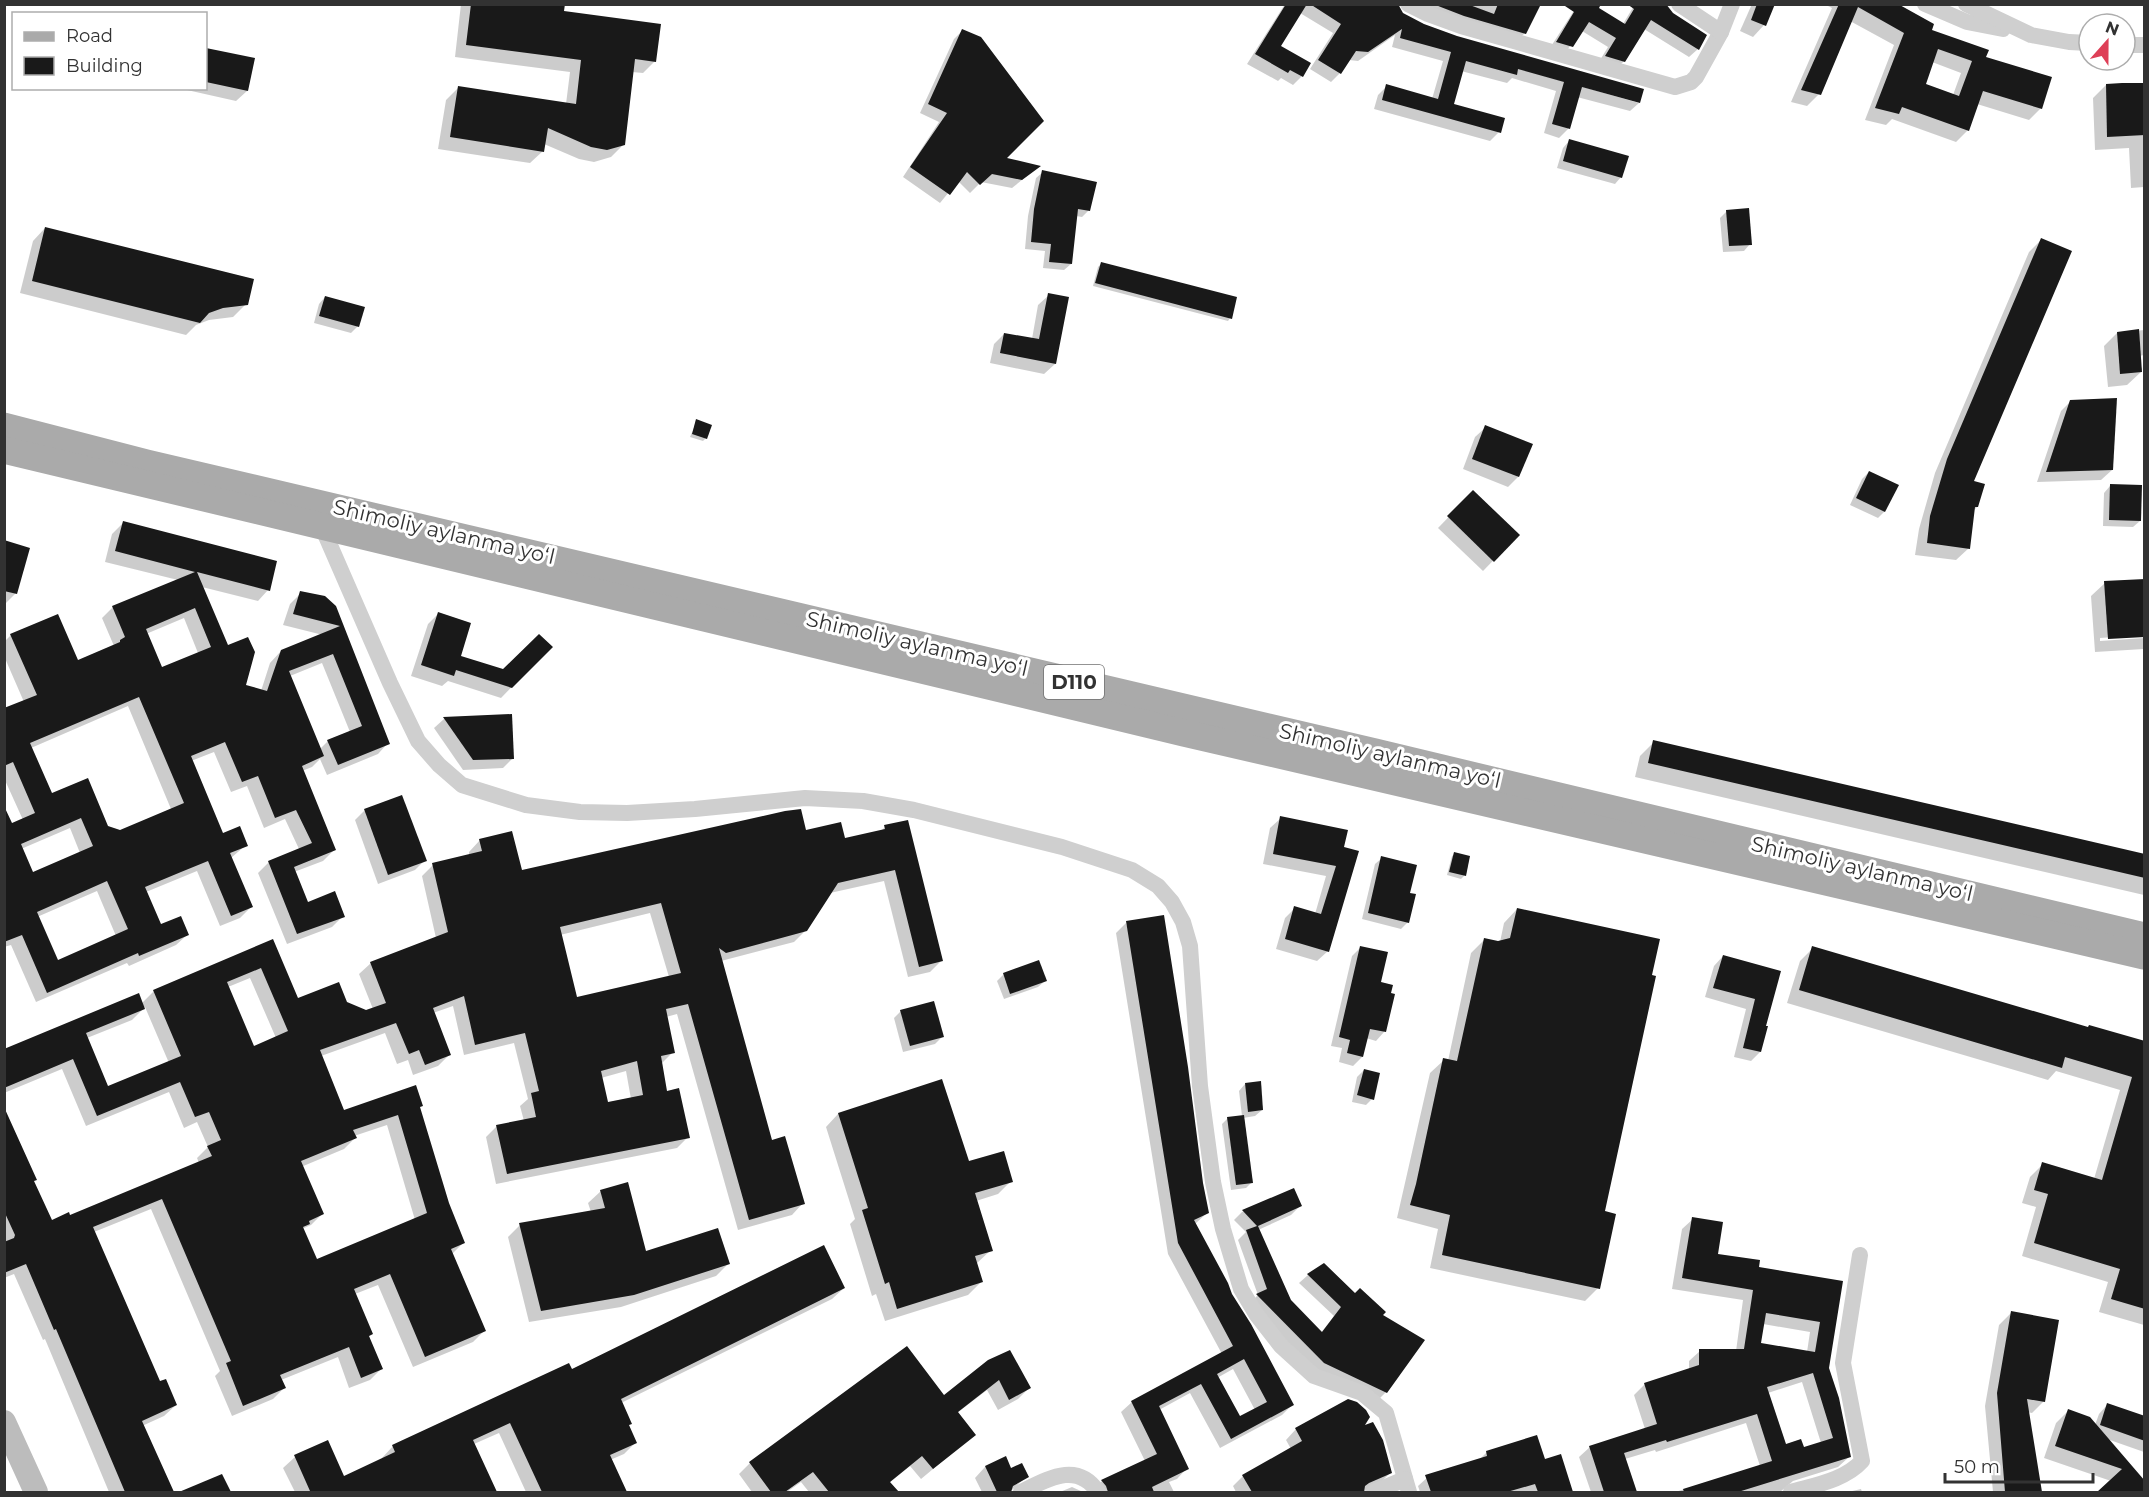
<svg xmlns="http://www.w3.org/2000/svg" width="2149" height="1497" font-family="Montserrat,sans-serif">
<rect width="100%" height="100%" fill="#fff"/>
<!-- shadow -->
<g fill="#0003" fill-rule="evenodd">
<polygon points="461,4 563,4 562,13 655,61 643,73 632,72 624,144 611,157 594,162 579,159 544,144 543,151 530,163 438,149 446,100 458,88 566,104 570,72 455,57"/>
<polygon points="1285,4 1382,4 1465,53 1639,103 1630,111 1577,97 1568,129 1559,138 1544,133 1556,91 1512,78 1507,83 1461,71 1452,105 1499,132 1490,141 1374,109 1378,95 1387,86 1432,99 1443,61 1392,47 1395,35 1358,61 1349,60 1340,73 1331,82 1310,69 1333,33 1300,13 1278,47 1309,64 1302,76 1293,85 1281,78 1278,81 1247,64"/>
<polygon points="1408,4 1539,4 1525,33 1515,42"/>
<polygon points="1635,4 1698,49 1689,57 1644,29 1624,61 1615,70 1597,65 1608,47 1582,31 1563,55 1548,51 1575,9 1623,24"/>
<polygon points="1752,4 1773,4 1764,25 1753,37 1740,31"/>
<path d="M 1824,4 L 1895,4 L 1930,31 L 1985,58 L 2041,108 L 2029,120 L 1977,104 L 1968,130 L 1956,142 L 1892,119 L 1886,125 L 1865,120 L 1894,45 L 1850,21 L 1819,94 L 1807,106 L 1791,102 L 1832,8 ZM 1932,62 L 1961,73 L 1953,95 L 1924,85 Z"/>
<polygon points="963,30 1004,159 1038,167 1012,188 981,182 970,193 958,181 940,203 903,177 939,122 920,113 954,39"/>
<polygon points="206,49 253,59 247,91 236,101 178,88 206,88"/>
<polygon points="2106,85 2144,85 2144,187 2131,188 2129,148 2095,150 2093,98"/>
<polygon points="1569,141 1621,177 1615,184 1557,168 1563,148"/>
<polygon points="1043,172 1089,210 1082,217 1076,216 1071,264 1064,270 1043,268 1045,251 1025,249 1028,216 1036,178"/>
<polygon points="1727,211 1750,244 1744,251 1723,252 1720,218"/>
<polygon points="45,228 246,304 233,317 209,320 196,325 186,335 20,293 33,241"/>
<polygon points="2041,240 1972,482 1977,507 1973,511 1969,548 1956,560 1915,555 1919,529 1935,473 2029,252"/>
<polygon points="1101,264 1230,318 1228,321 1093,286 1098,267"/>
<polygon points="1049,295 1055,364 1044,374 990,363 994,344 1004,334 1032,339 1038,305"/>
<polygon points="325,297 358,326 351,333 314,323 319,304"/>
<polygon points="2144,330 2144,355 2139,356 2141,372 2127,385 2108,387 2104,346 2117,333"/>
<polygon points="2071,401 2112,470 2101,480 2037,482 2061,411"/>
<polygon points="697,421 706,438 703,441 690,437"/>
<polygon points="1486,427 1518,477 1508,487 1463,469 1475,437"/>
<polygon points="1869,472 1897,486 1884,512 1878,518 1850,505 1862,479"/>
<polygon points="2110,486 2140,521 2133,527 2103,526 2104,493"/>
<polygon points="1473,492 1518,535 1483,571 1438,528"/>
<path d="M 123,523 L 268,590 L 258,601 L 202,587 L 244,686 L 261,691 L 270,663 L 281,651 L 323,635 L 283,625 L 290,604 L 301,593 L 335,607 L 388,743 L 378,754 L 327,775 L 320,759 L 312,767 L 302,771 L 334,850 L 323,861 L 294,872 L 307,903 L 343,916 L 332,927 L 287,944 L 258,873 L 269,862 L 299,849 L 285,819 L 264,828 L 247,786 L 231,792 L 214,752 L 191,761 L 222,835 L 246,845 L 231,858 L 251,907 L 240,918 L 220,926 L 197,871 L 146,892 L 160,926 L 187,935 L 176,945 L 129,966 L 127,963 L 36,1002 L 11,945 L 4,947 L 4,828 L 23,820 L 4,778 L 4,710 L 24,702 L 4,656 L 4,642 L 11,635 L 77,662 L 114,646 L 102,618 L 113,607 L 178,580 L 105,562 L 112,534 ZM 184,618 L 198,653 L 161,669 L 146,634 ZM 322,663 L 350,732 L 328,741 L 320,749 L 290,676 ZM 128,706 L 171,809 L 121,831 L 107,827 L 52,795 L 31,748 ZM 70,828 L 80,853 L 32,874 L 21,849 ZM 97,891 L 116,936 L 57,962 L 37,917 Z"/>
<polygon points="4,542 16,593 4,605"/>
<polygon points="2105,583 2144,635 2100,638 2100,641 2144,638 2144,649 2095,652 2091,596"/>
<polygon points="438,614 459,657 503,671 551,647 501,698 448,681 442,686 411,676 428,624"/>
<polygon points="511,716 513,758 503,768 463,770 434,728 444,719"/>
<polygon points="1654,742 2144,855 2144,895 1635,777 1640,756"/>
<polygon points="365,810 425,860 415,870 378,884 355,820"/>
<polygon points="1281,818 1346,831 1328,951 1317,961 1276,949 1285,918 1295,908 1315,914 1326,876 1263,864 1270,828"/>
<path d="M 885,827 L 941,961 L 930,972 L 908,977 L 884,881 L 830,893 L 806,930 L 794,942 L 721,961 L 771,1142 L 803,1203 L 792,1215 L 738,1230 L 677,1014 L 666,1017 L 673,1052 L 662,1063 L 666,1092 L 688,1137 L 677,1148 L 496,1184 L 486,1137 L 497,1126 L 524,1121 L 520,1106 L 528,1099 L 514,1043 L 464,1055 L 453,1006 L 433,1013 L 449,1055 L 438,1066 L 413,1075 L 408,1060 L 397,1064 L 385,1033 L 321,1056 L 344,1111 L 419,1108 L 447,1204 L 464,1242 L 452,1254 L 485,1330 L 473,1342 L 413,1367 L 378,1285 L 355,1294 L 372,1334 L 368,1337 L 381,1369 L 370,1380 L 349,1388 L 338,1357 L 281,1380 L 284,1388 L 273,1399 L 232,1416 L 215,1376 L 220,1371 L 151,1209 L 94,1232 L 159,1383 L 176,1405 L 164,1416 L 142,1426 L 172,1492 L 109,1492 L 45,1339 L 43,1340 L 14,1274 L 4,1278 L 4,1129 L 51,1221 L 70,1217 L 199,1163 L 197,1158 L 208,1147 L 197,1122 L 184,1128 L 169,1092 L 86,1126 L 62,1069 L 4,1093 L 4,1051 L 141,1004 L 154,991 L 273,941 L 297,1000 L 345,1003 L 366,1012 L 373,1009 L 359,974 L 371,963 L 436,938 L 422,876 L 433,865 L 469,856 L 469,852 L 480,840 L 521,872 L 805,832 L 844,839 L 880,832 ZM 650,913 L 669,977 L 575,999 L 560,935 ZM 250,978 L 276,1038 L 254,1048 L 228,987 ZM 145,1007 L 169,1063 L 107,1088 L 87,1038 L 132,1020 ZM 626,1071 L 631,1099 L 607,1104 L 601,1078 ZM 387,1125 L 415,1220 L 316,1261 L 302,1229 L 311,1225 L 322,1214 L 301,1167 L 344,1149 L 355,1138 L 354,1136 Z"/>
<polygon points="1455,854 1469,857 1464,876 1461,879 1447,875 1452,856"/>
<polygon points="1382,858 1408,894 1408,922 1401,929 1362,919 1375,864"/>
<polygon points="1517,909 1603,1212 1598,1288 1585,1301 1430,1268 1438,1229 1397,1218 1430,1073 1444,1060 1448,1061 1471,953 1484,940 1500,942 1504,923"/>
<path d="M 1126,923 L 1201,1184 L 1207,1213 L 1195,1224 L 1231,1295 L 1292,1405 L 1282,1415 L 1220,1448 L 1190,1393 L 1159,1410 L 1187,1468 L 1177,1479 L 1169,1482 L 1174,1492 L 1092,1491 L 1102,1481 L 1145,1461 L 1121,1412 L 1132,1402 L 1222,1354 L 1168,1254 L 1116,933 ZM 1233,1369 L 1255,1410 L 1239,1418 L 1217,1378 Z"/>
<polygon points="1361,947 1379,983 1384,1032 1376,1041 1366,1038 1362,1057 1353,1066 1339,1062 1342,1048 1331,1046 1352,956"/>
<polygon points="1813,948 2144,1044 2144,1325 2099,1312 2108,1282 2022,1256 2036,1207 2022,1203 2030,1177 2043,1164 2094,1179 2120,1090 2056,1071 2048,1080 1787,1003 1800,961"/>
<polygon points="1723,956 1779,972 1764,1027 1760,1052 1751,1061 1734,1057 1746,1009 1705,997 1714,966"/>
<polygon points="1004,974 1045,981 1038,987 1004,999 997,981"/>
<polygon points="901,1011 942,1037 935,1044 903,1052 894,1018"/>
<polygon points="1364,1070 1372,1099 1366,1105 1352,1102 1357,1077"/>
<polygon points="942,1081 968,1163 1011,1181 998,1194 976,1201 991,1250 976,1264 981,1282 968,1295 885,1321 876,1294 872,1296 850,1224 855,1219 826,1127 838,1114"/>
<polygon points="1245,1084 1262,1110 1255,1116 1243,1118 1252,1182 1246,1188 1231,1190 1222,1124 1228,1118 1242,1116 1239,1091"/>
<polygon points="1293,1190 1300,1206 1291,1215 1258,1230 1290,1300 1321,1333 1334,1316 1299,1283 1308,1275 1355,1295 1381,1316 1386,1392 1377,1401 1315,1372 1249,1304 1258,1295 1238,1240 1246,1232 1234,1220 1242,1212"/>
<polygon points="601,1191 645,1253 728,1264 716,1276 621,1307 529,1322 508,1237 520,1225 591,1212 588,1203"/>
<path d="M 1693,1219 L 1716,1255 L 1757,1268 L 1841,1282 L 1828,1368 L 1849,1457 L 1838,1467 L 1793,1481 L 1780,1492 L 1675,1492 L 1760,1466 L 1746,1423 L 1656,1452 L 1655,1450 L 1625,1459 L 1636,1492 L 1591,1492 L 1579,1457 L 1590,1447 L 1645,1429 L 1634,1395 L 1645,1384 L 1689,1370 L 1689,1361 L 1700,1351 L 1736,1351 L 1743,1300 L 1672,1289 L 1682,1229 ZM 1763,1324 L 1810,1332 L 1807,1352 L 1759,1344 ZM 1802,1382 L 1821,1443 L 1803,1449 L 1785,1446 L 1768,1393 Z"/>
<polygon points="844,1288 832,1299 621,1403 635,1443 624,1454 610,1460 625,1492 526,1492 499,1433 474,1444 495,1492 295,1492 283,1468 295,1457 327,1442 344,1478 383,1460 382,1458 393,1446 571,1372"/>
<polygon points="2011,1313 2044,1401 2032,1413 2027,1412 2041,1492 1993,1492 1985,1406 1999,1325"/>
<polygon points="989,1361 1029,1388 1018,1399 998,1410 987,1390 957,1413 974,1435 921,1479 910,1466 889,1483 892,1487 886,1492 809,1492 801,1482 787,1492 752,1492 739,1474 750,1463 944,1397"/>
<polygon points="2107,1405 2144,1418 2144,1452 2107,1439 2144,1483 2144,1492 2099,1492 2111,1481 2044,1458 2056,1423 2068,1411 2095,1425 2099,1414"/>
<polygon points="1361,1428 1391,1472 1380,1483 1363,1492 1236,1492 1233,1486 1243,1476 1291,1449 1286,1440 1296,1429"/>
<polygon points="1487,1452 1544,1461 1560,1456 1572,1492 1420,1492 1418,1486 1429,1476 1479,1460"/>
<polygon points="1005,1458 1011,1470 1027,1476 1010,1492 982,1492 975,1478 985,1467"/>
<polygon points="221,1476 229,1492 183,1492"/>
<polygon points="1072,1487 1083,1492 1060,1492"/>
<polygon points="1861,1489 1862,1492 1848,1492"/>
</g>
<!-- building -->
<g fill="#191919" fill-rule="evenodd">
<polygon points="471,4 565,4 564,11 661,24 656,62 635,59 625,145 607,150 591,147 548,128 544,152 450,137 458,86 576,104 581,60 466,45"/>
<polygon points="1286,4 1307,4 1281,46 1311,63 1303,77 1290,70 1288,73 1255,54"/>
<polygon points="1310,4 1398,4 1403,13 1424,24 1457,36 1644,89 1640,103 1582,87 1570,129 1552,124 1564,82 1518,69 1517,75 1466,61 1454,104 1505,118 1501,133 1382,100 1386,84 1438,99 1451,52 1400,38 1402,29 1368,52 1356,51 1341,74 1318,60 1341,24"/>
<polygon points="1433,4 1467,4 1494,14 1498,4 1541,4 1526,34 1464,16"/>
<polygon points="1562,4 1601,4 1599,8 1625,24 1634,9 1627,4 1666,4 1673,13 1707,35 1699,50 1651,20 1625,62 1605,56 1616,38 1589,22 1573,47 1556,42 1574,12"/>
<polygon points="1757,4 1775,4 1766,26 1751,20"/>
<path d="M 1839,4 L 1898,4 L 1934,24 L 1932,30 L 1989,50 L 1986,57 L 2052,77 L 2042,109 L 1983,91 L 1969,131 L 1902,107 L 1899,114 L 1875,108 L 1904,33 L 1858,7 L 1821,95 L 1801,90 ZM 1938,49 L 1972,61 L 1959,96 L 1926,84 Z"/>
<polygon points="962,29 981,37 1044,121 1007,158 1041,166 1022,180 992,174 980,185 967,172 950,195 910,167 947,113 928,104"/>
<polygon points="206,48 255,58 248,91 206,82"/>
<polygon points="2122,83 2145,83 2145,135 2107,137 2106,84"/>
<polygon points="1569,139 1629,156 1622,178 1563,161"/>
<polygon points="1042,170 1097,182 1090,211 1078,209 1072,264 1049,262 1051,244 1031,242 1034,209"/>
<polygon points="1749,208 1752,245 1729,246 1726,210"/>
<polygon points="45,227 254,279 248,305 223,308 209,313 200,323 32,281"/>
<polygon points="2041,238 2072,251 1974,481 1985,484 1978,507 1975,507 1970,549 1927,543 1930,516 1947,459"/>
<polygon points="1101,262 1237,297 1232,319 1095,283"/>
<polygon points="1048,293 1069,297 1056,364 1000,353 1004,333 1039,339"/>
<polygon points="325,296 365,307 359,327 319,316"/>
<polygon points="2139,329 2142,372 2120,374 2117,332"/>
<polygon points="2117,398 2113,470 2046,472 2070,400"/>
<polygon points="696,419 712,425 707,439 692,434"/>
<polygon points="1485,425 1533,444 1519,477 1472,459"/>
<polygon points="1869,471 1899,485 1885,512 1856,498"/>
<polygon points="2110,484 2142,485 2141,521 2109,520"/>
<polygon points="1473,490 1520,535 1494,562 1447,516"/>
<path d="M 123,521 L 277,561 L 270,591 L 197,572 L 228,645 L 248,637 L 255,652 L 246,685 L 267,691 L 281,650 L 340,626 L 293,614 L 300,591 L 325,596 L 336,606 L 390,744 L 338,765 L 327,740 L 362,726 L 333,654 L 289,671 L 324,756 L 302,766 L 336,850 L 294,867 L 308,902 L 335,891 L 345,917 L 297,934 L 268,861 L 312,843 L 296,810 L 275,818 L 258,776 L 242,782 L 225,742 L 191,756 L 223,833 L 240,826 L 248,846 L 230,853 L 253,907 L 231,916 L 208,861 L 181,872 L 145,887 L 161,924 L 181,916 L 189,935 L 139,956 L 138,953 L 47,993 L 22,935 L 4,942 L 4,806 L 12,823 L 35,813 L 13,762 L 4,766 L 4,708 L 37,695 L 10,634 L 58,614 L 78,660 L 120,642 L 120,640 L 125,637 L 112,606 L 195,572 L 115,551 ZM 195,608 L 211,647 L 162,667 L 146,629 ZM 139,697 L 184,803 L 120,830 L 108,826 L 88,778 L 52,793 L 30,743 ZM 81,818 L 93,846 L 33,872 L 21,844 ZM 107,881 L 128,929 L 58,960 L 37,912 Z"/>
<polygon points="4,540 30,548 17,594 4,591"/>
<polygon points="2145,579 2145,637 2108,639 2104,581"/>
<polygon points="438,612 471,623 461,656 503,669 539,634 553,647 512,688 456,670 454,676 421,665"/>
<polygon points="512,714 514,759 473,760 443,717"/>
<polygon points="1653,740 2145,854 2145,878 1648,763"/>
<polygon points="402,795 427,861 388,875 364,809"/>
<path d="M 801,809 L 806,830 L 841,822 L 845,838 L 885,829 L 884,825 L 908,820 L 943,961 L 919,967 L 895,870 L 838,883 L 807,931 L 726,953 L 719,948 L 772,1140 L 785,1136 L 805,1204 L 749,1220 L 688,1004 L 666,1009 L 675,1053 L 661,1056 L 667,1091 L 679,1088 L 690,1138 L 507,1174 L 496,1125 L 536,1117 L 531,1093 L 539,1091 L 525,1033 L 475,1045 L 464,996 L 433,1008 L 451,1055 L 425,1065 L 419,1050 L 409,1054 L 396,1023 L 320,1050 L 344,1110 L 416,1085 L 423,1106 L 420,1107 L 449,1203 L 465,1243 L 451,1249 L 486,1331 L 425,1357 L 390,1274 L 354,1289 L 373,1334 L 369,1336 L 383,1369 L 361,1378 L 349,1347 L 280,1375 L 286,1388 L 243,1406 L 226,1363 L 231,1361 L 162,1199 L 93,1227 L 160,1381 L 166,1379 L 177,1405 L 142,1421 L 174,1492 L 125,1492 L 56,1329 L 54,1330 L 26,1264 L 4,1273 L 4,1242 L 14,1238 L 15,1235 L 4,1211 L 4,1107 L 37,1180 L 34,1181 L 52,1220 L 69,1212 L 70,1215 L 212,1156 L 207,1146 L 221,1140 L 209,1112 L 195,1117 L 180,1082 L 97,1116 L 73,1059 L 4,1088 L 4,1049 L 139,993 L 145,1009 L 86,1033 L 108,1086 L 181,1056 L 153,990 L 273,939 L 298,998 L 339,982 L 347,1002 L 366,1010 L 386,1003 L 370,962 L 448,932 L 432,863 L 482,851 L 479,839 L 512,831 L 522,870 L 785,811 ZM 661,903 L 681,973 L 577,997 L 560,927 ZM 261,968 L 288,1031 L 254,1046 L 227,982 ZM 637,1061 L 643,1095 L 608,1102 L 601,1071 ZM 398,1115 L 427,1213 L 317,1259 L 303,1227 L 310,1224 L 309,1221 L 324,1214 L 301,1161 L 357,1138 L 353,1130 Z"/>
<polygon points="1280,816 1348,830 1344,847 1359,851 1329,952 1285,939 1294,906 1321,914 1336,866 1273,854"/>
<polygon points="1454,852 1470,856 1466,876 1449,872"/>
<polygon points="1381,856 1417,865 1410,893 1416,894 1409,923 1368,913"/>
<polygon points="1517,908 1660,939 1652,975 1656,976 1605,1211 1616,1214 1600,1289 1442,1255 1450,1215 1410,1205 1416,1184 1443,1058 1457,1061 1484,938 1498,941 1510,938"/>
<path d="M 1164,915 L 1188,1067 L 1203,1183 L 1209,1213 L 1194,1220 L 1228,1283 L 1232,1294 L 1251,1324 L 1294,1405 L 1231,1439 L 1201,1384 L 1159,1406 L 1189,1469 L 1152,1487 L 1154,1492 L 1108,1492 L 1106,1486 L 1101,1480 L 1157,1454 L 1131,1401 L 1233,1346 L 1178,1243 L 1126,921 ZM 1244,1359 L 1267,1402 L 1240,1416 L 1217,1374 Z"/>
<polygon points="1360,946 1388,952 1381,982 1393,985 1391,993 1395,994 1386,1032 1370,1029 1363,1057 1347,1053 1350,1040 1339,1037"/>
<polygon points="1812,946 2088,1027 2089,1025 2145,1041 2145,1309 2111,1299 2120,1269 2034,1243 2048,1194 2034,1190 2042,1162 2102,1180 2132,1077 2065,1057 2062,1068 1799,990"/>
<polygon points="1723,955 1781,971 1766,1026 1768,1026 1761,1052 1743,1048 1755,999 1713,988"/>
<polygon points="1039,960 1047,981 1010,994 1003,973"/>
<polygon points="934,1001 944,1037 910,1046 900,1010"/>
<polygon points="1364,1069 1380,1073 1374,1100 1357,1095"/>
<polygon points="942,1079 969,1161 1004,1151 1013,1182 975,1193 993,1251 975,1256 983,1282 897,1309 889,1282 885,1284 862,1210 868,1208 838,1113"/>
<polygon points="1261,1081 1263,1110 1248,1112 1245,1083"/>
<polygon points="1244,1115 1253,1183 1236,1185 1227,1117"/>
<polygon points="628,1182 646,1251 718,1228 730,1264 634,1295 541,1311 519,1223 605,1208 600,1190"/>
<polygon points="1294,1188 1302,1206 1258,1226 1291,1300 1322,1332 1341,1307 1307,1274 1324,1263 1355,1293 1360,1288 1386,1312 1383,1315 1425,1340 1387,1393 1324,1363 1256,1294 1267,1289 1246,1230 1257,1226 1242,1210"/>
<path d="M 1692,1217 L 1723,1222 L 1718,1254 L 1760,1260 L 1759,1267 L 1843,1281 L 1829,1368 L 1839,1398 L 1851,1457 L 1738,1492 L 1684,1492 L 1683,1489 L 1772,1461 L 1757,1414 L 1667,1442 L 1666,1440 L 1624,1453 L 1637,1492 L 1604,1492 L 1589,1446 L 1657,1424 L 1644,1383 L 1699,1365 L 1699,1349 L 1744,1349 L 1753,1290 L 1682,1278 ZM 1766,1313 L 1820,1322 L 1815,1352 L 1761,1343 ZM 1813,1373 L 1833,1438 L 1804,1447 L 1801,1439 L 1786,1444 L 1767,1387 Z"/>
<polygon points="824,1245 845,1288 621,1399 632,1424 629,1425 637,1443 610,1455 627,1492 542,1492 510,1423 473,1440 497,1492 308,1492 310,1491 294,1455 328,1440 344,1476 395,1452 392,1445 569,1363 572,1369"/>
<polygon points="2011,1311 2059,1320 2045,1402 2027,1399 2042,1492 2005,1492 1997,1393"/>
<polygon points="907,1346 944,1395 988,1360 1010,1350 1031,1388 1009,1400 999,1380 958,1412 976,1435 933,1469 922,1456 890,1482 899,1492 829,1492 813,1472 785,1492 771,1492 749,1462"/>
<polygon points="1348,1399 1357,1402 1366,1410 1370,1417 1365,1425 1373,1422 1383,1440 1392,1473 1369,1483 1365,1486 1364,1492 1252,1492 1242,1475 1302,1441 1295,1428"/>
<polygon points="2107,1403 2145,1416 2145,1441 2100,1425"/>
<polygon points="2068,1409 2090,1417 2145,1481 2145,1492 2097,1492 2122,1469 2055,1446"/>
<polygon points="1537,1435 1545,1459 1561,1454 1573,1492 1538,1492 1535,1484 1507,1492 1431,1492 1425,1475 1487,1456 1486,1451"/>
<polygon points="1006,1456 1011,1468 1022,1463 1029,1477 1013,1486 1011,1492 997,1492 985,1466"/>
<polygon points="222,1474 231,1492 179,1492"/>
</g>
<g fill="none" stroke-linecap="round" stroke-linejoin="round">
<!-- street -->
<g stroke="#cfcfcf" stroke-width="16">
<polyline points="1408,4 1428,14 1461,26 1675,87 1691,82 1696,77 1721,32"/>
<polyline points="1679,4 1721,32 1732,4"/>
<polyline points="1925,4 1967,22 2003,29"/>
<polyline points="1966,4 2031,35 2069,42 2089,43"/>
<polyline points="2125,45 2144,45"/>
<polyline points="322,527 390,683 418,741 439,765 462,785 526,805 580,812 627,813 695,809 805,798 863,801 914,810 1062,847 1132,870 1158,886 1172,902 1183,922 1190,946 1200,1086 1213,1182 1223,1229 1241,1289 1256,1314 1281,1346 1314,1376 1362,1393 1386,1413 1409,1492"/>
<path d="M 1021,1492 C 1048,1479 1077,1461 1098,1492"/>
<polyline points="1374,1492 1405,1479"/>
<path d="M 1791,1492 C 1815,1485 1845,1480 1862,1461 L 1843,1363 L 1860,1255"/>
</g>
<!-- secondary -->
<polyline stroke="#bcbcbc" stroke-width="24" points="4,1422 36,1492"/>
<!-- primary -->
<g stroke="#aaa" stroke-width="27">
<polyline points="4,426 147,463 1375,752 2144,936"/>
<polyline points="4,450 1184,733 2144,956"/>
</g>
</g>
<g text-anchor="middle" stroke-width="6" stroke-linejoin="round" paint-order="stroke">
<!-- shield labels -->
<rect fill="#fff" stroke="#707070" stroke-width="1.5" x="1044" y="665" width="60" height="34" rx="4.5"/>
<g font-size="20" font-weight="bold" fill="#323232">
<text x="1074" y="689">D110</text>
</g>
<!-- street labels -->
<g font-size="21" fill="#323232" stroke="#fff">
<text transform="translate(444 532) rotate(13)" y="7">Shimoliy aylanma yoʻl</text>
<text transform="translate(917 644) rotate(13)" y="7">Shimoliy aylanma yoʻl</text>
<text transform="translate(1390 756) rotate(13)" y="7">Shimoliy aylanma yoʻl</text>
<text transform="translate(1862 869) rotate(13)" y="7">Shimoliy aylanma yoʻl</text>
</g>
</g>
<!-- border -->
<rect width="2149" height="1497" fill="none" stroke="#323232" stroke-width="12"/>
<!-- legend -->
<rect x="12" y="12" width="195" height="78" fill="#ffffff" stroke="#adadad" stroke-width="1.5"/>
<rect x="24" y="32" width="30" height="9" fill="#aaaaaa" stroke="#adadad" stroke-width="1.5"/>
<text x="66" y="42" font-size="18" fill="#323232">Road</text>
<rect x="24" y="57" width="30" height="18" fill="#191919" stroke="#adadad" stroke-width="1.5"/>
<text x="66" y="72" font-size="18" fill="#323232">Building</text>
<!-- north arrow -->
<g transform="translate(2107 42) rotate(21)"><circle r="28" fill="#ffffff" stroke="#adadad" stroke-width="1.5"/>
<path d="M0-4.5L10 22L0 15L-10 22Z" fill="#de3f57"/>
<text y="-9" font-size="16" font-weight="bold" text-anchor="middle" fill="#323232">N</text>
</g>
<!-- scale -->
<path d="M1945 1473v9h148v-9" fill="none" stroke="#323232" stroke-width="3"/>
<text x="1954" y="1473" font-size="18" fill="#323232" stroke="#ffffff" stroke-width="4.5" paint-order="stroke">50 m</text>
</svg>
